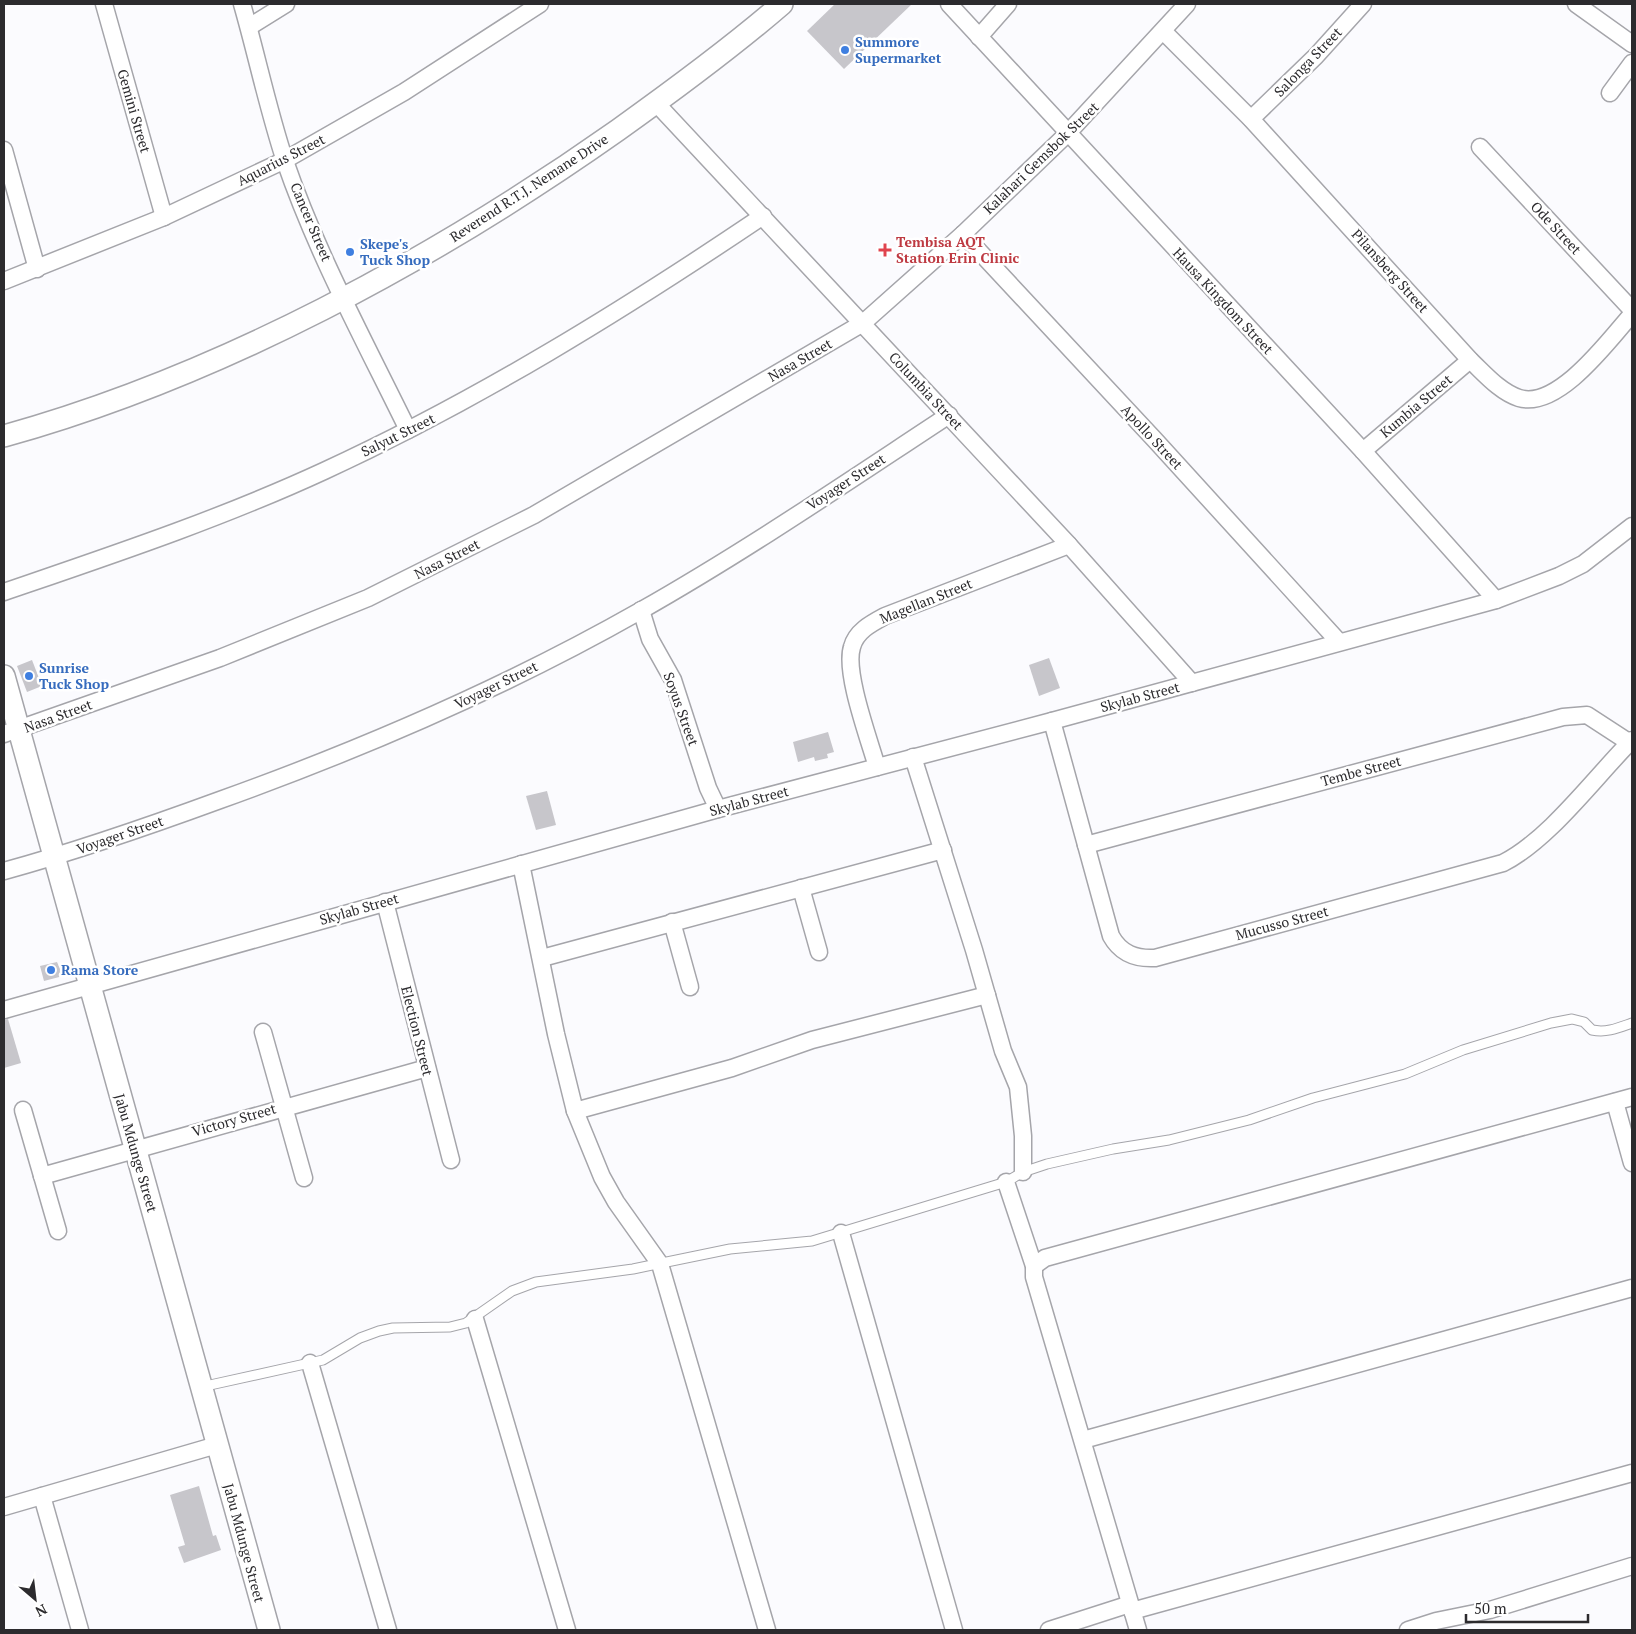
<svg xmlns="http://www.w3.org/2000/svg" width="1636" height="1634" font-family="'PT Serif',serif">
<rect width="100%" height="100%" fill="#fbfbfe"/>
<!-- building -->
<g fill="#c7c6cb">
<polygon points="835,4 912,4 844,69 807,31"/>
<polygon points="1049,658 1060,688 1039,696 1029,665"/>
<polygon points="32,660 42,686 27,692 17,666"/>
<polygon points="828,732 834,752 827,754 828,758 815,761 814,757 798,762 793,742"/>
<polygon points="547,791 556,825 536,830 526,796"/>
<polygon points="57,962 63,976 44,981 40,966"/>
<polygon points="8,1019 21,1063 4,1068 4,1020"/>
<polygon points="199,1486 213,1536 216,1535 221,1550 184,1563 178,1547 185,1545 170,1495"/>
</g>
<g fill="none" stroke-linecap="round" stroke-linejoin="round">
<!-- service casing -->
<g stroke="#a5a5aa" stroke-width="11">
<path id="service" d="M 201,1387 L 323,1360 L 360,1338 L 379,1331 L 393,1328 L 450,1327 L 466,1323 L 512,1291 L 536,1282 L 633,1269 L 730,1249 L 812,1241 L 1006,1182 L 1023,1172 L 1047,1164 L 1113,1149 L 1169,1140 L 1249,1120 L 1313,1098 L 1405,1074 L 1463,1050 L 1551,1023 L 1572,1019 L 1584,1022 L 1592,1030 C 1607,1033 1618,1028 1632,1023"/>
</g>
<!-- minor casing -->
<g stroke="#a5a5aa" stroke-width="19">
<g id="minor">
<polyline points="104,4 164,217"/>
<path d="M 242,4 C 257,56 268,110 285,161 C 317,254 365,342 408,430"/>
<polyline points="949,4 1363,451 1496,600"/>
<polyline points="1576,4 1632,44"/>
<polyline points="249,27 286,4"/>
<path d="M 1163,31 L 1251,119 L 1470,360 C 1484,373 1500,392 1519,398 C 1558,410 1609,340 1632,314"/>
<polyline points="979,37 1008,4"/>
<polyline points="1610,93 1632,63"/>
<polyline points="656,103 1069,545 1192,683"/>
<polyline points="1251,119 1316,56 1363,4"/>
<polyline points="1480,147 1632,310"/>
<polyline points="4,150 37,269"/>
<polyline points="963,234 1155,440 1339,642"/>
<polyline points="4,281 164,217 285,160 404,92 540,4"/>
<polyline points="1363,451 1470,360"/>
<path d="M 4,592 C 112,555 220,519 324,471 C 478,400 622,311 763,216"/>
<polyline points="641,610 650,639 673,680 708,788 718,809"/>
<path d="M 1052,721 L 1111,936 C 1121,954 1136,959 1155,958 L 1503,863 C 1549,840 1595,777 1632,740"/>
<polyline points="4,734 220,658 368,598 534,515 863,323 963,234 1067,134 1187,4"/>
<polyline points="913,757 974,950 1003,1051 1018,1087 1023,1136 1023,1172"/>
<path d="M 877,767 C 869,739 844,672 852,647 C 856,631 872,623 885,616 L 1069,545"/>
<polyline points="1086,845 1563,717 1587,715 1630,743"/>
<polyline points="521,864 556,1034 575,1111 602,1177 616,1202 660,1264 767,1630"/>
<path d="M 4,871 C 77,851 149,826 220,800 C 365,748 506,687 640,611 C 746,551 847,482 949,415"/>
<polyline points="801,888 819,952"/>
<polyline points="385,902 451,1160"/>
<polyline points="672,922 690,987"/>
<polyline points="542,958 943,850"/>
<polyline points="4,1010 718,809 1052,721 1496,600 1559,576 1583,564 1632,526"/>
<polyline points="263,1032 304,1178"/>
<polyline points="1615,1102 1632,1163"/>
<polyline points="23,1110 58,1231"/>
<polyline points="575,1111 732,1068 812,1040 987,995"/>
<polyline points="42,1176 427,1068"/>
<polyline points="1006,1182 1034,1266 1034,1277 1138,1630"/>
<polyline points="841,1233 954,1630"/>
<polyline points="1034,1266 1045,1258 1632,1097"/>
<polyline points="475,1319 567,1630"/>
<polyline points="310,1363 388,1630"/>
<polyline points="1083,1440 1632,1288"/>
<polyline points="42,1496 80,1630"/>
<polyline points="4,1507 217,1445"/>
<polyline points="1132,1611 1632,1473"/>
<polyline points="1049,1630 1130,1604"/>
<polyline points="1408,1630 1436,1621 1490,1610 1632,1566"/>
</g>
</g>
<!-- tertiary casing -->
<g stroke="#a5a5aa" stroke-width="24">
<g id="tertiary">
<path d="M 4,436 C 220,376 435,259 618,130 C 674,90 730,49 782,4"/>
<polyline points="4,676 269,1630"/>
</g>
</g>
<!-- service -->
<use href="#service" stroke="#fff" stroke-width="9"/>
<!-- minor -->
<use href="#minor" stroke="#fff" stroke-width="16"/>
<!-- tertiary -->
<use href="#tertiary" stroke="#fff" stroke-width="21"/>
</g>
<!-- markers -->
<g fill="#3f7fe0" stroke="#fff" stroke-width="2">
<circle cx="845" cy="50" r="5"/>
<circle cx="350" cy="252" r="5"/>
<circle cx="29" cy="676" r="5"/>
<circle cx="51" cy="970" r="5"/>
</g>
<path fill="#e0444e" stroke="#fff" stroke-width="2" d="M882.5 242.5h5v5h5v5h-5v5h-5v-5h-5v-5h5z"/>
<g text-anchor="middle" stroke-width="5" stroke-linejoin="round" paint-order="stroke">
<!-- shop labels -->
<g font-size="14" font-weight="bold" fill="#366cbe" stroke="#fff" text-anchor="start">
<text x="855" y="47">Summore<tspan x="855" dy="16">Supermarket</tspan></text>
<text x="360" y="249">Skepe's<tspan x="360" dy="16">Tuck Shop</tspan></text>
<text x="39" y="673">Sunrise<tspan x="39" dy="16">Tuck Shop</tspan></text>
<text x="61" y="975">Rama Store</text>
</g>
<!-- street labels -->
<g font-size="14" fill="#2c2b2e" stroke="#fff">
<text transform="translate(1308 62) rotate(-46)" y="5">Salonga Street</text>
<text transform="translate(134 111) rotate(74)" y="5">Gemini Street</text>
<text transform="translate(1041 158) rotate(-44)" y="5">Kalahari Gemsbok Street</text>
<text transform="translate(281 160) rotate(-27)" y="5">Aquarius Street</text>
<text transform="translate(529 188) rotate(-33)" y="5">Reverend R.T.J. Nemane Drive</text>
<text transform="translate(311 222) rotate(67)" y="5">Cancer Street</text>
<text transform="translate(1556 228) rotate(47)" y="5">Ode Street</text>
<text transform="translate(1390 271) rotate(48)" y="5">Pilansberg Street</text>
<text transform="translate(1223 301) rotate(47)" y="5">Hausa Kingdom Street</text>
<text transform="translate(800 360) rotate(-30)" y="5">Nasa Street</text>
<text transform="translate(926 391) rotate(47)" y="5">Columbia Street</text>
<text transform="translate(1416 406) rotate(-40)" y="5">Kumbia Street</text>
<text transform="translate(398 435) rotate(-26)" y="5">Salyut Street</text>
<text transform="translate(1152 437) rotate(47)" y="5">Apollo Street</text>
<text transform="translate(846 482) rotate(-33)" y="5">Voyager Street</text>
<text transform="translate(447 559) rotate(-27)" y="5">Nasa Street</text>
<text transform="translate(926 601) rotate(-22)" y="5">Magellan Street</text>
<text transform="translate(496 685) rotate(-26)" y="5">Voyager Street</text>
<text transform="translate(1140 697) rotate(-15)" y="5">Skylab Street</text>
<text transform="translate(681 709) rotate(70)" y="5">Soyus Street</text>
<text transform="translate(58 716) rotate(-20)" y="5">Nasa Street</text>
<text transform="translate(1361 771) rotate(-15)" y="5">Tembe Street</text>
<text transform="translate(749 801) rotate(-15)" y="5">Skylab Street</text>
<text transform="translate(120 835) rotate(-19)" y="5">Voyager Street</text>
<text transform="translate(359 909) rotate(-16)" y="5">Skylab Street</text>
<text transform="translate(1282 923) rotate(-15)" y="5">Mucusso Street</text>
<text transform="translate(417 1031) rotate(76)" y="5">Election Street</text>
<text transform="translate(234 1120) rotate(-16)" y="5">Victory Street</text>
<text transform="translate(136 1153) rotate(74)" y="5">Jabu Mdunge Street</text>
<text transform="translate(244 1543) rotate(75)" y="5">Jabu Mdunge Street</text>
</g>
<!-- health labels -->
<g font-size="14" font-weight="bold" fill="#be3a42" stroke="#fff" text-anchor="start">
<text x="896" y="247">Tembisa AQT<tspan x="896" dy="16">Station Erin Clinic</tspan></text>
</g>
</g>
<!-- border -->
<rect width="1636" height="1634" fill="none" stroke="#2c2b2e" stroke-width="10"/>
<!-- north arrow -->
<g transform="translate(35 1599) rotate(152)" stroke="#ffffff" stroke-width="4" paint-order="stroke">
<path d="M0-4L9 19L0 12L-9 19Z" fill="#2c2b2e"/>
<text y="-8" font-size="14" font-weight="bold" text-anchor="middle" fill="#2c2b2e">N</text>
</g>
<!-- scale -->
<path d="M1466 1614v8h122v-8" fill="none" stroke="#2c2b2e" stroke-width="2.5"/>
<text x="1474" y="1614" font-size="15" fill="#2c2b2e" stroke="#ffffff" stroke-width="4" paint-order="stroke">50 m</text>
</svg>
